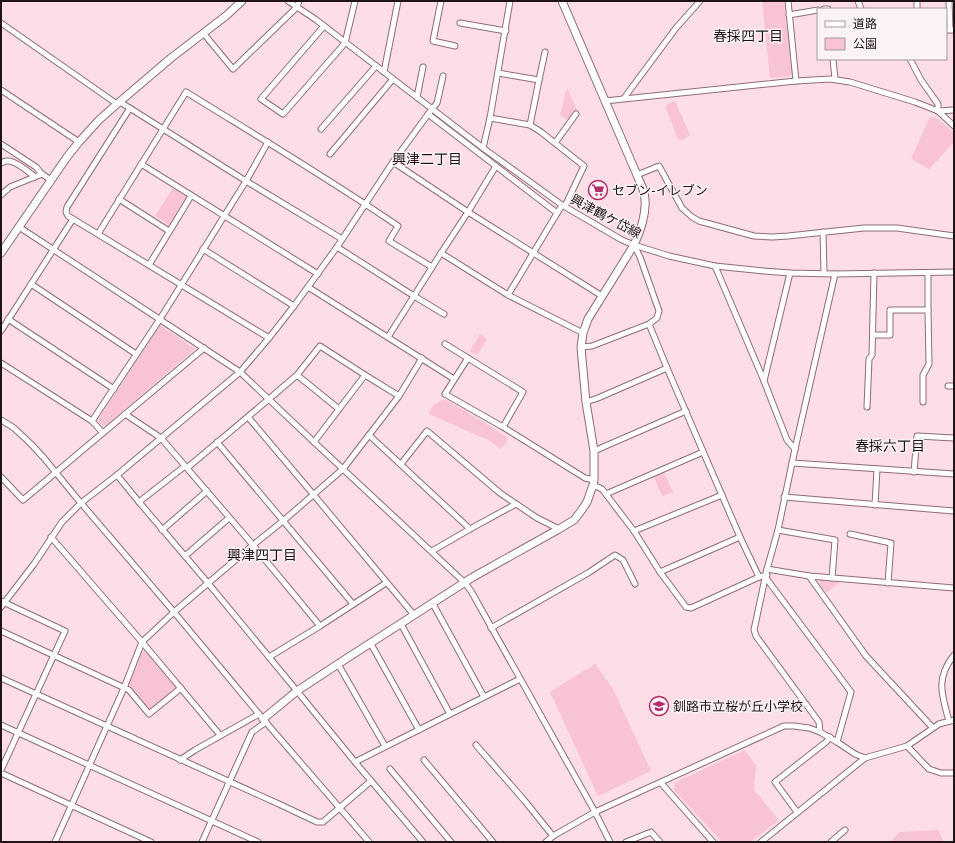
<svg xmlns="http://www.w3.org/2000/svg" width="955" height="843" font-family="'PT Sans','Noto Sans JP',sans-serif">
<rect width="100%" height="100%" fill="#fddee7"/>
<!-- green -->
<g fill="#f8c3d4">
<polygon points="762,1 784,1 792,73 790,76 770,78"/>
<polygon points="567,88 577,110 569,121 560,115"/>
<polygon points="675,101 690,135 689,136 682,140 678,139 666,109 667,106 666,105"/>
<polygon points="930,117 936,118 954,132 954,142 929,169 911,159"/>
<polygon points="173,188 187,196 169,225 155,216"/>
<polygon points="160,325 195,349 105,426 100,424 98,420"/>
<polygon points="480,334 487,339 477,355 470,351"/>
<path d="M 444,399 L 482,421 L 508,438 L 506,443 L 501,449 L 490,441 L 429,414 C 431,406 436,403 444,399 Z"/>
<polygon points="664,472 673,492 662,496 654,477"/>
<polygon points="821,580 838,581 839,583 826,593 819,584"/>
<polygon points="146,651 177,687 149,710 128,683 142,652"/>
<polygon points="595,664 613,689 651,771 598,796 550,692"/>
<polygon points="745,750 756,766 754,790 779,820 751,842 722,842 675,791 674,783"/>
<polygon points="938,830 944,842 890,842 900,832"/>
</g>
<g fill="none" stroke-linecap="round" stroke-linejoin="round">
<!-- street casing -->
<g stroke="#8e6c77" stroke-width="7">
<g id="street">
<polyline points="288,1 315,19 483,148 562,205 622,240 634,245 669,256 715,266 764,271 790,273 835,274 954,272"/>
<polyline points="441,1 433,41 455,46"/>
<polyline points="788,1 796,81"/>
<polyline points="858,1 861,9"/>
<polyline points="917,1 917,9"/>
<polyline points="949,1 950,30"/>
<polyline points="824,9 828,9"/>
<polyline points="789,15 818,10"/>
<polyline points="1,23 117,104"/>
<polyline points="460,23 506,31"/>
<polyline points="324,26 261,99 283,114 345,43 355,1"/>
<polyline points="946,30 954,30"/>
<polyline points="204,34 233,69 297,7 299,1"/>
<polyline points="833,59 835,79"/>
<polyline points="910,59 921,80 938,104 938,111 954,110"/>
<polyline points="384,72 398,1"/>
<polyline points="498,73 539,80"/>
<polyline points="1,90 79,142"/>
<polyline points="417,97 423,67"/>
<polyline points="624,98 676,28 700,1"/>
<polyline points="605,101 796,81 830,79 850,82 915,102 938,111 954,126"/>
<polyline points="120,102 246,181 342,239"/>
<polyline points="130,108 67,207 66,212 68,216 269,338"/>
<polyline points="428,114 557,213"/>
<polyline points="490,118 530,125 541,132 584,166 565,206"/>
<polyline points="530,125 539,80 545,52"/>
<polyline points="321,129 376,66"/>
<polyline points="555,143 576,114"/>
<polyline points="1,144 36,167 42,174 51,180"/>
<polyline points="483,148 490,118 510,1"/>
<polyline points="330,154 393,79"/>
<polyline points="393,162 468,212 602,296"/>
<path d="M 1,163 C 3,162 5,161 7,161 C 15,160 29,172 35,177"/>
<polyline points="141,164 318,274"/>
<polyline points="637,175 659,166 682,208 692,217 699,221 754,236 772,237 788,236 864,228 897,228 954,236"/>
<polyline points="1,195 10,187 42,174"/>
<polyline points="119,199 169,231"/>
<polyline points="19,227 240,372 314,442 465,583 471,591 595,812 610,842"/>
<polyline points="823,232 824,273"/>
<path d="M 98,234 L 186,92 C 257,136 329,179 398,226 L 389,241 L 432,267"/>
<polyline points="337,247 414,296 441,253 468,212 496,166"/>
<polyline points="203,249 294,306"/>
<polyline points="441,253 508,295 583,333"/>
<polyline points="149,265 191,196"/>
<polyline points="715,266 764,381 787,440 795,449"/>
<polyline points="928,273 928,310"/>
<polyline points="31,284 136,354"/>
<polyline points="308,287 454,379"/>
<polyline points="508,295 562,205"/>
<polyline points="8,319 114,389"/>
<polyline points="649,324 667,368 740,537 759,577"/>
<polyline points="1,331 73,219"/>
<polyline points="873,335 890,335 890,310 928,310 929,364 923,375 923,402"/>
<polyline points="388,337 414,296 444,314"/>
<polyline points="445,344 523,392 503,427"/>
<polyline points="581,347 592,346 649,324 657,318 659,311 640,257 634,245"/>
<polyline points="468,358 445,394 503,427 585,478 594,480"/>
<polyline points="1,363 92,421 103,433"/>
<polyline points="297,375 339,409"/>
<polyline points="764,381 783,302 790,273"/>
<polyline points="948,386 954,386"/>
<polyline points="586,402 598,398 667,368"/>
<polyline points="867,407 869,359 872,355 874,273"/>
<polyline points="125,414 161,438 253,545 320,626"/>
<polyline points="248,417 313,494 414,615"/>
<polyline points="1,420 14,428 31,444 44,458 75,496 174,612 263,719 369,842"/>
<polyline points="92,421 160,319 246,181 268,142"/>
<polyline points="369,435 470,529"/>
<polyline points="217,442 353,604"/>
<polyline points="314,442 365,375"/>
<polyline points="594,451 686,411"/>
<polyline points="792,463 954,474"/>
<polyline points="401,464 427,431 500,493 537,518 559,529"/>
<polyline points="187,468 269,399 297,375 320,346 365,375 399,396"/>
<polyline points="914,472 917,436 954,438"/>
<polyline points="117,475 139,502 208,583 297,691 355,762 423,842"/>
<polyline points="1,477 23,500 204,348"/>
<polyline points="593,485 602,489 634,531 660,572 686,607 691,608 759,577 767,575"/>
<polyline points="606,494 703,452"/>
<polyline points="784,497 954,511"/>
<polyline points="139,502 185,466"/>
<polyline points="875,505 877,469"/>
<polyline points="162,530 207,491"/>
<polyline points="778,530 835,540 832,578"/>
<polyline points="634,531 722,495"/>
<polyline points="850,534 891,543 888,583"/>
<polyline points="51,537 142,642 220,735"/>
<polyline points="432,551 470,529 516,504"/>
<polyline points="185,556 229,518"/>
<polyline points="767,569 809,576 954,588"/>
<polyline points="660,572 740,537"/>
<polyline points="809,576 866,656 933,728"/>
<polyline points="766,578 851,692 837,742"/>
<polyline points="1,601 65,631 1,770"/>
<polyline points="433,604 484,697"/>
<polyline points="1,607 34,564 62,522 81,503 117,475 240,372 269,338 294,306 337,247 393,162 432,109 437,103 443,76"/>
<polyline points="401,624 450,714"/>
<polyline points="491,628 588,573 615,555 623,560 635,584"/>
<polyline points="1,631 129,690 149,714 181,688"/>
<polyline points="371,644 419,730"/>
<polyline points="269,657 320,626 386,583"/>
<polyline points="338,664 385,746"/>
<polyline points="1,678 281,805 317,822 323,822 371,781"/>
<path d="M 949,721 C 942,695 935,679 954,655"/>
<polyline points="1,725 258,842"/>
<polyline points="820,732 819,722 756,636 754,630 767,569 778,530 795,449 835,274"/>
<polyline points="476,745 524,800 553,836"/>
<polyline points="907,746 929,769 941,773 954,773"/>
<polyline points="180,760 195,750 259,714"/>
<polyline points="424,760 493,842"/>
<polyline points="355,762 520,679"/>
<polyline points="390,769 451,842"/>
<polyline points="1,773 151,842"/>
<polyline points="661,783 713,842"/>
<polyline points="797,812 775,782 826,742 830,737"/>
<polyline points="55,842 124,688 142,642 174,612 253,545 283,521 343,469 399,396 422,358"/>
<polyline points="202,842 252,732 266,722"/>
<polyline points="546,842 553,836 595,812 784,726 794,726 809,728 820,732 837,742 855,754 865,758 907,746 939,724 954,720"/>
<polyline points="626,842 651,832 660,842"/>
<polyline points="761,842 865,758"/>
<polyline points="831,842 845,830"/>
</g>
</g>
<!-- secondary casing -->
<g stroke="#8e6c77" stroke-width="9">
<g id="secondary">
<polyline points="1,253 67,157 79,142 99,120 117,104 171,58 227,15 242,1"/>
<path d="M 263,719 L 297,691 L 338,664 L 473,577 L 559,529 L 574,520 L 581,511 L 587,502 L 593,485 L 594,480 L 594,451 L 586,402 L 582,359 L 581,347 L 583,333 L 588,319 L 634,245 C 641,230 648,210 644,193 C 643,187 639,181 637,175 L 562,1"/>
</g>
</g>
<!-- street -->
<use href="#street" stroke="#fff" stroke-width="5"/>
<!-- secondary -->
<use href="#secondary" stroke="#fff" stroke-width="7"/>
</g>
<!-- icons -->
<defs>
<g id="supermarket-ring" transform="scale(1)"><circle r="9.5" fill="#faf2f4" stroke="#b42b6a" stroke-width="1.5"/><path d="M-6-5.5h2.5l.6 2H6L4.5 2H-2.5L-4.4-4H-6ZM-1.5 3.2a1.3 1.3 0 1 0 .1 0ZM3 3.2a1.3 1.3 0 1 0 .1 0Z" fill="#b42b6a"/></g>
<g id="school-ring" transform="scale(1)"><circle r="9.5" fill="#faf2f4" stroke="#b42b6a" stroke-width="1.5"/><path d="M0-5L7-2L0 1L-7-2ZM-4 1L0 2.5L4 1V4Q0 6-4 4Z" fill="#b42b6a"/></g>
</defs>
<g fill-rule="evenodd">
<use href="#supermarket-ring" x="598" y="190"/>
<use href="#school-ring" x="659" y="706"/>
</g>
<g text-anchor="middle" stroke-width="3" stroke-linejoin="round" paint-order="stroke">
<!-- poi labels -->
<g font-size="13" fill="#201317" stroke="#faf2f4" text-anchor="start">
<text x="612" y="195">セブン-イレブン</text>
<text x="673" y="711">釧路市立桜が丘小学校</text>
</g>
<!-- street labels -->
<g font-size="13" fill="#201317" stroke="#faf2f4">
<text transform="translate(606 216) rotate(28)" y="5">興津鶴ケ岱線</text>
</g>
<!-- neighbourhood labels -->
<g font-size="14" fill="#201317" stroke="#faf2f4">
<text x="748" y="41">春採四丁目</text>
<text x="427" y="164">興津二丁目</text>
<text x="890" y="451">春採六丁目</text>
<text x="262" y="560">興津四丁目</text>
</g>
</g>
<!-- border -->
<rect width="955" height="843" fill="none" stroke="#201317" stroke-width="4"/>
<!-- legend -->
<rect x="817" y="8" width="130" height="52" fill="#faf2f4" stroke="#a3999c"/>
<rect x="825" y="21" width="20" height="6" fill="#ffffff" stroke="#a3999c"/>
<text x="853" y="28" font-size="12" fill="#201317">道路</text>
<rect x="825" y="38" width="20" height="12" fill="#f8c3d4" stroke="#a3999c"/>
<text x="853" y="48" font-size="12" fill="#201317">公園</text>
</svg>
